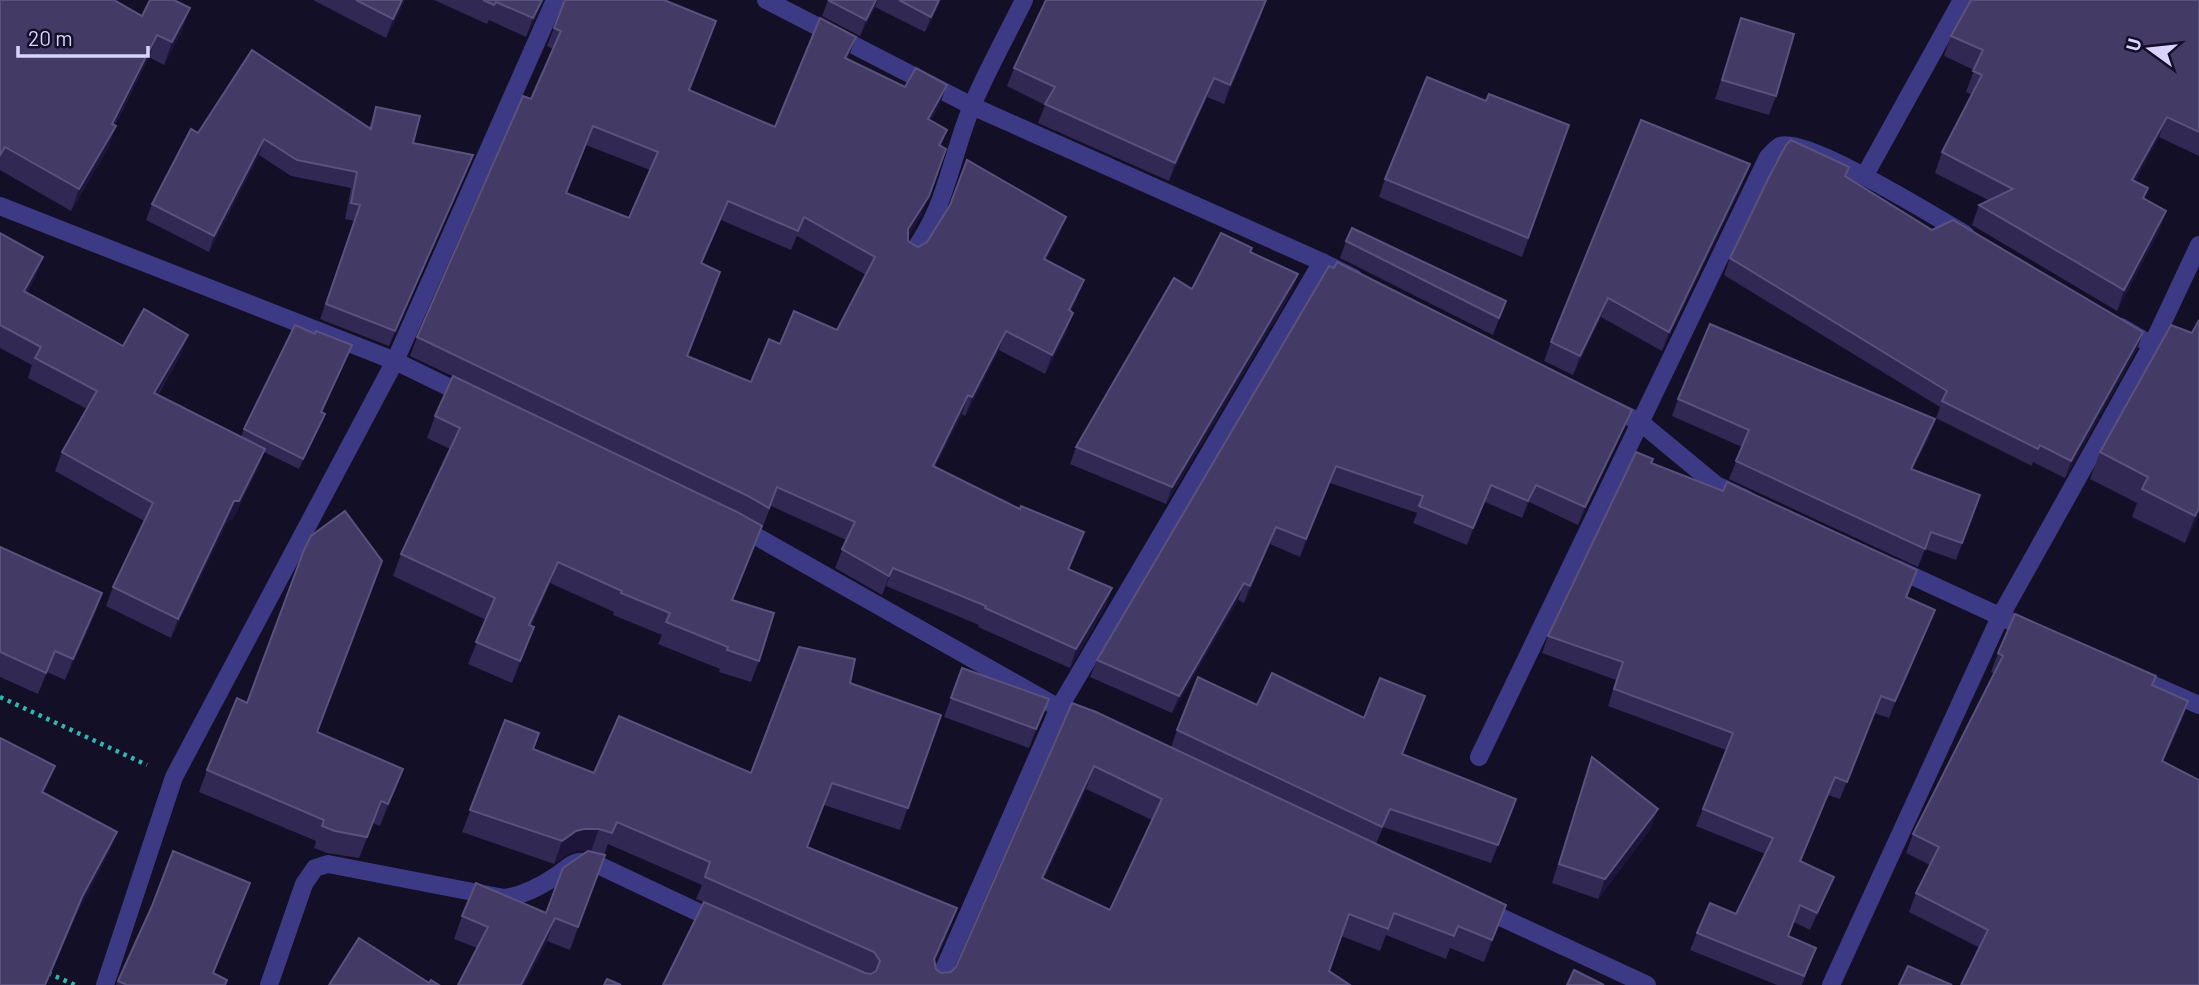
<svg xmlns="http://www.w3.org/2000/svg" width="2199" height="985" font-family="Barlow,sans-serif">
<rect width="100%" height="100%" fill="#130f26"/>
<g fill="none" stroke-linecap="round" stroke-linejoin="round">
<!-- path -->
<g stroke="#2fb8b0" stroke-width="4.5" stroke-dasharray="3.5 5" stroke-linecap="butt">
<polyline points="0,697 147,765"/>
<polyline points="48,973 75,985"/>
</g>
<!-- minor -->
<g stroke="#3d3a85" stroke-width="18">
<polyline points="766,0 972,106 1322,262 1354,278"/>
<polyline points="1865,175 1962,0"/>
<polyline points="0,206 395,361 467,396"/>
<path d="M 911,254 C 946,210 951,156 972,106 C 987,70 1007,35 1024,0"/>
<polyline points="2121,327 2152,345"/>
<polyline points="1607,406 1640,422 1716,485 1746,499"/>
<polyline points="738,526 1059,708 1089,723"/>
<polyline points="1895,568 2032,631"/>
<polyline points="2131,675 2199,705"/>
<path d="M 1479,757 L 1768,157 C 1771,154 1776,148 1780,146 C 1806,136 1937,218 1965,234"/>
<polyline points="1481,908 1647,985"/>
<polyline points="105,985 174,777 395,361 555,0"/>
<path d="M 269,985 L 304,884 L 315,868 L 328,864 L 504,898 C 522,896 541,886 556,876 C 572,865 573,858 596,864 L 721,923"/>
<polyline points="937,985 1059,708 1322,262"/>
<polyline points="1831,985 2000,617 2152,345 2199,245"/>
</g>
</g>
<!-- wall -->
<g fill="#312854" fill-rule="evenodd">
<polygon points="0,0 142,16 190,8 182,30 164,65 149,57 115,125 116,126 108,148 71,211 0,170"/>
<polygon points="313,0 405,0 386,38"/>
<polygon points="434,0 544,0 526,37 489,20 487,24"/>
<polygon points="828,0 941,0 925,32 875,7 860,36 822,16"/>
<polygon points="2199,0 2199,156 2159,137 2135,181 2148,188 2144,198 2166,211 2159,231 2117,311 1972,225 1979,205 1988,200 1935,173 1942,152 1972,95 1966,92 1974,70 1944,56 1951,36"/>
<polygon points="1261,16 1224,104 1207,97 1169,181 1038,123 1045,105 1007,86 1014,68"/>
<polygon points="1741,18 1776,96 1769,115 1715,99"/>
<path d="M 716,21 L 689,90 L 775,127 L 856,37 L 847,60 L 940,104 L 931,120 L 947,130 L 941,146 L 922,214 L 908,237 L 908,241 L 918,247 L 1059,236 L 1046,260 L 1077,299 L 1071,311 L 1067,331 L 1045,374 L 999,350 L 965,416 L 962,414 L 935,467 L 1020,509 L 1084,532 L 1069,570 L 1112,588 L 1105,607 L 1070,668 L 978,627 L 979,625 L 886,586 L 882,595 L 835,568 L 846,540 L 771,506 L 733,600 L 759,661 L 751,682 L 719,672 L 720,669 L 658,644 L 662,635 L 613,615 L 614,612 L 550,583 L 531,626 L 526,649 L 512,683 L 468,664 L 486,620 L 393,576 L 401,554 L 450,449 L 427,438 L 435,416 L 452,376 L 410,356 L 417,337 L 531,99 L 553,49 L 547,46 L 554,28 ZM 586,145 L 650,170 L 629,218 L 567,193 ZM 721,220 L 791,250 L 797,236 L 866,275 L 837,330 L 780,344 L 751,382 L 688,356 L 714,291 L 702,264 Z"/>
<polygon points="1486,101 1569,125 1522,257 1379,197 1385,179"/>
<polygon points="376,107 413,143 467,171 389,346 320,319 354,221 345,219 351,188 291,176 259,155 209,252 146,220 152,204 198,133 369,128"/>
<polygon points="1849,167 1845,176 1932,230 2143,332 2137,349 2065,478 2033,462 2032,466 1936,418 1940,407 1724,275 1730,258"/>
<polygon points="1743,183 1662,351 1601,317 1573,375 1544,361 1551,342"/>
<polygon points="0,233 36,276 27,293 123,346 181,354 158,395 241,437 244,429 315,334 352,345 321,413 325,414 321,424 299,469 264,452 258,468 232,520 228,520 171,638 106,606 113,587 144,521 55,471 62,452 87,409 28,378 32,365 0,348"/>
<polygon points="1346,241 1506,301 1493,335 1340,258"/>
<polygon points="1251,252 1298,274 1292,291 1166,504 1070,464 1076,447 1192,289"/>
<polygon points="1329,266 1632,410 1625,427 1578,525 1529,502 1522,518 1485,502 1467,545 1413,523 1417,513 1330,483 1300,557 1270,544 1244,603 1238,600 1172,713 1090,677 1097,660"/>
<polygon points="2192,333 2199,514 2185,543 2132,517 2137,503 2090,479 2100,452"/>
<polygon points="1678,399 1935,419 1929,437 1912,470 1980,495 1956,560 1925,549 1918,567 1729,479 1742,447 1672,416"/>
<polygon points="1652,463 1907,597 1928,627 1889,718 1874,713 1840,799 1828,795 1801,861 1827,894 1810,930 1794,922 1788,936 1816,948 1802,985 1777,985 1690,950 1697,933 1736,914 1765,854 1696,826 1726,750 1608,706 1616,680 1542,653 1548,636"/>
<polygon points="0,547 102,593 95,614 65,680 47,672 38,694 0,677"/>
<polygon points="1998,653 2156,676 2153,685 2188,701 2182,720 2163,761 1980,948 1909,912 1916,893 1930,865 1906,853 1913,834 1994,674 1991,672"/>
<polygon points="962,668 1042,718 1029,748 944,717"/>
<path d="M 850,683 L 941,715 L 900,830 L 824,805 L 807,847 L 957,908 L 949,930 L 935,962 L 936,969 L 941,973 L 951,972 L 956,967 L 1072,703 L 1171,747 L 1177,730 L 1257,705 L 1364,718 L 1425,696 L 1403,754 L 1516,799 L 1491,863 L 1383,827 L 1376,844 L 1498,927 L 1484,962 L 1450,948 L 1446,959 L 1386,935 L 1380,951 L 1341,936 L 1329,971 L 663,985 L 703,902 L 696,899 L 702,885 L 608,844 L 570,950 L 547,941 L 524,985 L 458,985 L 477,948 L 454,939 L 462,916 L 546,913 L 591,851 L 576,851 L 568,854 L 554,864 L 462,832 L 505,720 L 533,749 L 594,773 L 751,773 ZM 1086,789 L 1152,820 L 1110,910 L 1044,879 Z"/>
<polygon points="318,732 403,769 380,826 373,823 359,858 327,853 314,848 316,841 199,792 207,770"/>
<polygon points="1592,757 1651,828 1598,899 1552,883"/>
<polygon points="250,883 213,973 225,985 116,985 152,906"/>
</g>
<!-- shaded-wall -->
<g fill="#1d163a">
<polygon points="402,0 405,0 386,38 393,19"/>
<polygon points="542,0 544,0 526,37 533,18"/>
<polygon points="876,0 878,0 875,7 860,36 866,20"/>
<polygon points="939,0 941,0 925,32 931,17"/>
<polygon points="1266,0 1261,16 1224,104 1230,85"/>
<polygon points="190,8 182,30 164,65 172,42"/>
<polygon points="157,35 149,57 104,146 112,124"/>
<polygon points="856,37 849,56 838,77 845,58"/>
<polygon points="1214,78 1207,97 1169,181 1175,163"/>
<polygon points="947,85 940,104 921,138 928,119"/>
<polygon points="2167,117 2159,137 2125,201 2132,180"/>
<polygon points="116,126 108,148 71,211 79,189"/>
<polygon points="264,139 259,155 209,252 214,236"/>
<polygon points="946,149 922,214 901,248 908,229"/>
<polygon points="473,155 467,171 389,346 395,331"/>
<polygon points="1750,164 1743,183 1662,351 1669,332"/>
<polygon points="728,201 721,220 694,282 701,263"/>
<polygon points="2166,211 2159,231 2117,311 2124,290"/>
<polygon points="1066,217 1059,236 1037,278 1044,259"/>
<polygon points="43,257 36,276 17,311 24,291"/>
<polygon points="1298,274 1292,291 1166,504 1172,487"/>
<polygon points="1084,280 1077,299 1062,329 1069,310"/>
<polygon points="1608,298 1601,317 1573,375 1580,356"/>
<polygon points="1073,313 1067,331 1045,374 1052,355"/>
<polygon points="1006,331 999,350 965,416 972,397"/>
<polygon points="2143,332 2137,349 2065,478 2071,461"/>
<polygon points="188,335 181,354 147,412 154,393"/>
<polygon points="352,345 348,355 317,422 321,412"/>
<polygon points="968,395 962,414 926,485 933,466"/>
<polygon points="1632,410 1625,427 1578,525 1585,507"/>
<polygon points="325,414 321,424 299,469 303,459"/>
<polygon points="1935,419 1929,437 1904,486 1911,469"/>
<polygon points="265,449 258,468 232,520 228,520 171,638 178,619 234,501"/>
<polygon points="1336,466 1330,483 1300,557 1306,539"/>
<polygon points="1491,485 1485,502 1467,545 1473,528"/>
<polygon points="1536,485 1529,502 1522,518 1528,501"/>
<polygon points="2199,508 2199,514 2185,543 2195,516"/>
<polygon points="1276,527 1270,544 1244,603 1250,586"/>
<polygon points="558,562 550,583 521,647 529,625"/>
<polygon points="893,568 886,586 882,595 889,576"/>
<polygon points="1244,583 1238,600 1172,713 1179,696"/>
<polygon points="1112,588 1105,607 1070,668 1076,649"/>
<polygon points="102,593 95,614 65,680 73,659"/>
<polygon points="1935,610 1928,627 1889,718 1895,701"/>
<polygon points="534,627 526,649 512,683 520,661"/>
<polygon points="1049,699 1042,718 1029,748 1036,729"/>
<polygon points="2188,701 2182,720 2155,779 2162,761"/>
<polygon points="55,766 47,787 34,813 42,792"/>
<polygon points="1094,766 1086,789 1034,900 1042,878"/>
<polygon points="403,769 395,791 380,826 388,804"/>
<polygon points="1835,777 1828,795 1794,878 1800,861"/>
<polygon points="1658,809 1651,828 1598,899 1605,879"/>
<polygon points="584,829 599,829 591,851 576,851 568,854 554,864 562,841 576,831"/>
<polygon points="117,832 109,853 75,918 46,985 45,985 82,897"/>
<polygon points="1834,877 1827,894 1810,930 1817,913"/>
<polygon points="250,883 243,903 208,985 213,973"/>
<polygon points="1506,905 1498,927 1484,962 1492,940"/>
<polygon points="957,908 949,930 926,981 934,959"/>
<polygon points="555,918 547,941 524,985 521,985"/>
</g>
<!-- building -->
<g fill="#433a66" stroke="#5a527e" stroke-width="2" fill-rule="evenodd">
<polygon points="0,0 114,0 142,16 150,0 174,0 190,8 172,42 157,35 112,124 116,126 79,189 5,147 0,155"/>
<polygon points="356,0 402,0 393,19"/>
<polygon points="483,0 542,0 533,18 496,2 494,5"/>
<path d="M 565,0 L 664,0 L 716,21 L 689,90 L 775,127 L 820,18 L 856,37 L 845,58 L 905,87 L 916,68 L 947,85 L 928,119 L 947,130 L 939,145 L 946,149 L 929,196 L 908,229 L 908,241 L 918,247 L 927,242 L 950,205 L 967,160 L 1066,217 L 1044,259 L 1084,280 L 1069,310 L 1073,313 L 1052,355 L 1006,331 L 972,397 L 968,395 L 933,466 L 1020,509 L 1021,506 L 1084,532 L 1068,569 L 1112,588 L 1076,649 L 985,608 L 986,606 L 893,568 L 889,576 L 842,549 L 855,522 L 777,487 L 769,508 L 746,495 L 417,337 L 523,96 L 531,99 L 561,31 L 554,28 ZM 593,126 L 658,152 L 629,218 L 566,193 ZM 728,201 L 798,231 L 804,217 L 875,257 L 837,330 L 794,311 L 780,344 L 769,339 L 751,382 L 687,356 L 720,272 L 701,263 Z"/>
<polygon points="828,0 876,0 866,20"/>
<polygon points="899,0 939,0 931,17"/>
<polygon points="1046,0 1266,0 1230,85 1214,78 1175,163 1045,104 1055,87 1014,68"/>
<polygon points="1971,0 2199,0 2199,132 2167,117 2132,180 2148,188 2143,198 2166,211 2124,290 1979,205 2013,189 1942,152 1982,75 1973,71 1983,50 1951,36"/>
<polygon points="1741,18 1794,34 1776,96 1722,80"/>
<polygon points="252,50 371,129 376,107 420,116 413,143 473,155 395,331 326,304 360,205 351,203 357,172 297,160 264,139 214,236 152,204 191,129 198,133"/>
<polygon points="1427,77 1486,101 1489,94 1569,125 1528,238 1385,179"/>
<polygon points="1641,120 1750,164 1669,332 1608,298 1580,356 1551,342"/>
<polygon points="1791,140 1849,167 1845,176 1932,230 1953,220 2143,332 2071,461 2040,445 2038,449 1942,401 1947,391 1730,258 1770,175 1786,145"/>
<polygon points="1352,228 1506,301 1499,318 1346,241"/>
<polygon points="0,233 43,257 24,291 123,346 144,309 188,335 154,393 265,449 239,501 234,501 178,619 113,587 153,503 62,452 97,391 35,358 41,347 0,325"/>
<polygon points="1221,233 1252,248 1250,252 1298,274 1172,487 1076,447 1174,278 1192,289"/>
<polygon points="1337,262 1632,410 1585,507 1536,485 1528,501 1491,485 1473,528 1419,506 1423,496 1336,466 1306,539 1276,527 1250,586 1244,583 1179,696 1097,660 1329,266 1334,268"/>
<polygon points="2199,320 2199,508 2195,516 2142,489 2148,477 2100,452 2171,325 2192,333"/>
<polygon points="1710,324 1935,419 1911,469 1980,495 1962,543 1931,532 1925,549 1736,461 1749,430 1678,399"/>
<polygon points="295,325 315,334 316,331 352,345 321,412 325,414 303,459 244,429"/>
<polygon points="453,376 737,512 762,526 732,600 774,613 759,661 727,650 728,647 666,622 670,613 621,593 622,591 558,562 529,625 534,627 520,661 476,642 495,598 401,554 460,428 435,416"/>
<polygon points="1636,452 1653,459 1651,463 1723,491 1727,482 1917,570 1906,597 1935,610 1895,701 1881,696 1847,782 1835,777 1800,861 1834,877 1817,913 1800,905 1788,936 1816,948 1804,976 1697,933 1710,903 1736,914 1773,838 1703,809 1733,733 1614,689 1623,662 1548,636"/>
<polygon points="345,511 382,561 317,732 403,769 388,804 381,801 367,837 335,831 322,826 324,820 207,770 237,698 247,703 304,550 311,536"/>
<polygon points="0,547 102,593 73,659 55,651 46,673 0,652"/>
<polygon points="2015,614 2156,676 2152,685 2188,701 2162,761 2199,780 2199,985 1961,985 1988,930 1916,893 1939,847 1913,834 2003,656 1998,653"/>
<path d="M 799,647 L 855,659 L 850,683 L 941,715 L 908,808 L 832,783 L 807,847 L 957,908 L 934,959 L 936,969 L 941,973 L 951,972 L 956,967 L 1072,703 L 1096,712 L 1506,905 L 1492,940 L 1458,926 L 1454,936 L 1394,913 L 1388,929 L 1349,914 L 1329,971 L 1350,985 L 663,985 L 704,902 L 865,973 L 871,974 L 876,971 L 880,961 L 874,952 L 705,877 L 710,862 L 617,822 L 612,833 L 599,829 L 584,829 L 576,831 L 562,841 L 470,810 L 505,720 L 539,733 L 533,749 L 594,773 L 619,716 L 751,773 ZM 1094,766 L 1162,799 L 1110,910 L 1042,878 Z"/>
<polygon points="962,668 1049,699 1036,729 951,698"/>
<polygon points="1272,673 1364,718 1380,678 1425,696 1402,754 1516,799 1498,845 1390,809 1382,827 1177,730 1198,677 1257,705"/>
<polygon points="0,738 55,766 42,792 117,832 82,897 45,985 0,985"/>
<polygon points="1592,757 1658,809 1605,879 1559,864"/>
<polygon points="173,851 250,883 213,973 227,980 225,985 127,985 118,981 152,906"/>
<polygon points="588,851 605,855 578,927 555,918 521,985 458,985 488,927 462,916 476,883 546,913 563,868"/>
<polygon points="359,938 429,983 431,980 439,985 329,985"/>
<polygon points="1908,966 1952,985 1899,985"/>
<polygon points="1574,970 1604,985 1567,985"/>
<polygon points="607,979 621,985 604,985"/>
</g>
<!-- north arrow -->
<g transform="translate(2150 49) rotate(285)" stroke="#130f26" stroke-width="5" paint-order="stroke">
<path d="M0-5L12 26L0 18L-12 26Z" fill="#d9d4ff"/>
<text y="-10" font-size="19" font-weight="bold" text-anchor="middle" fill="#d9d4ff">U</text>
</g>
<!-- scale -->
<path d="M18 46v10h130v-10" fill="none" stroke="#d9d4ff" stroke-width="3.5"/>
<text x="28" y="46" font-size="21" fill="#d9d4ff" stroke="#130f26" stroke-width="5" paint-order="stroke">20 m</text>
</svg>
